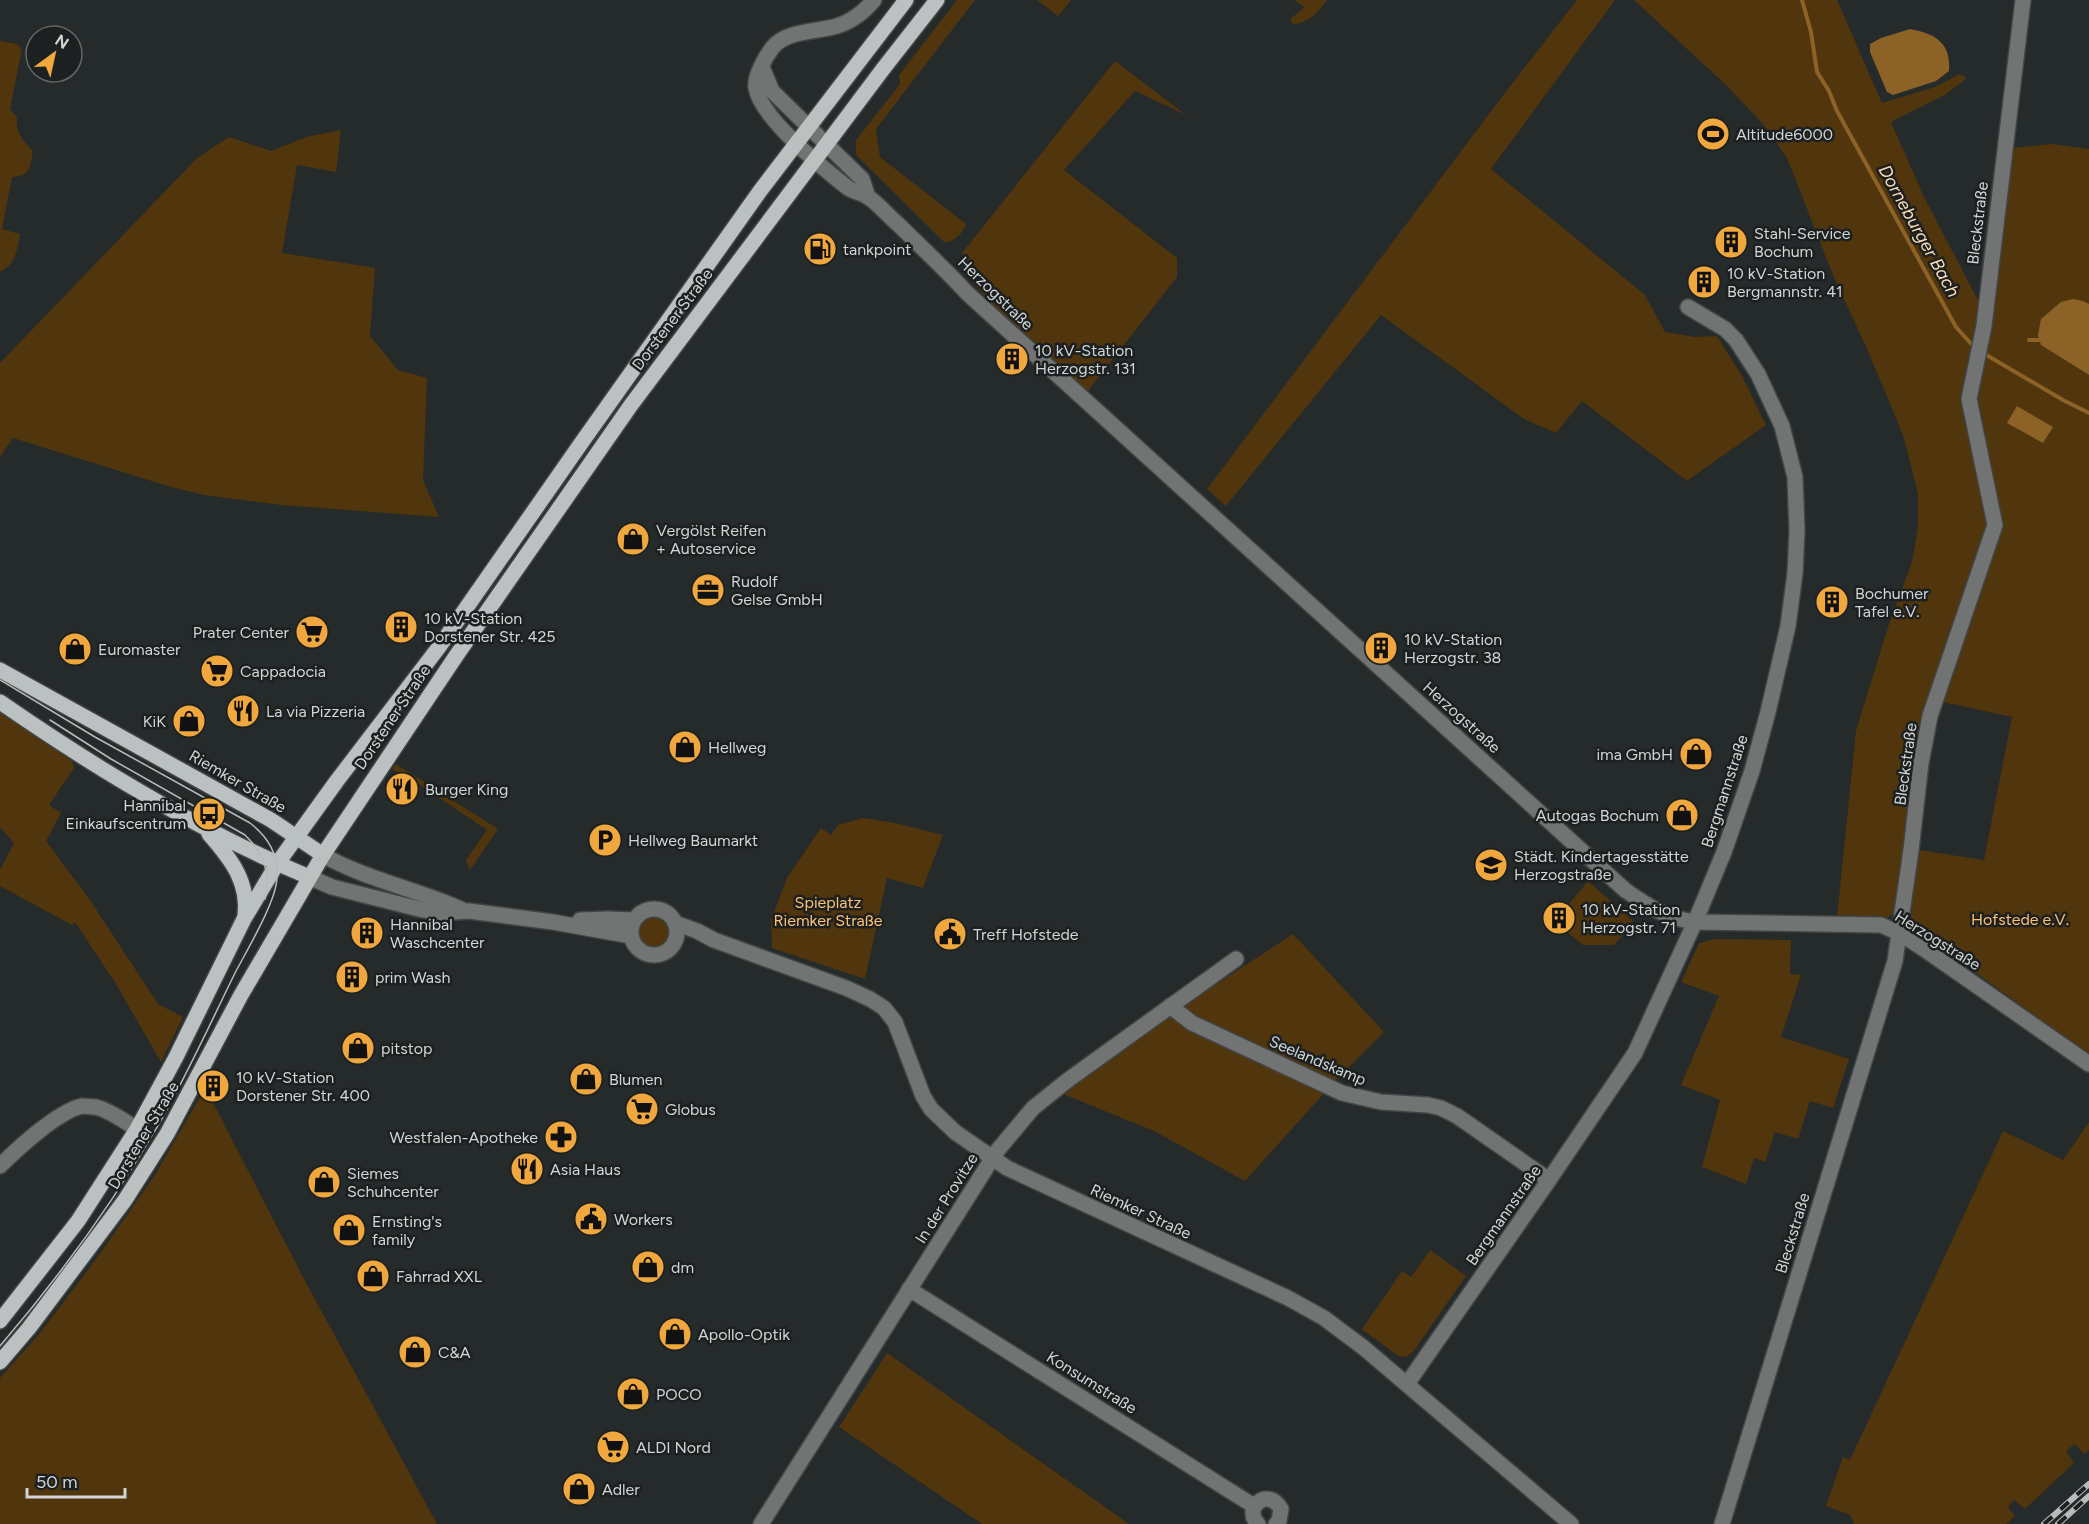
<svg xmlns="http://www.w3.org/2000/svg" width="2089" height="1524" font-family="Figtree,sans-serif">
<rect width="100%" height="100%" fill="#252a2a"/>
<!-- green -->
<g fill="#51350c">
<path d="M 957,0 L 975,0 L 876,129 L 880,157 L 966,224 C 962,235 956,239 945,243 L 856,155 L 856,140 L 900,84 L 899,75 Z"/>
<polygon points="1037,0 1071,0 1058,16"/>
<path d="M 1294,0 L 1327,0 C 1318,12 1308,24 1293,24 L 1290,19 L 1305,7 Z"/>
<polygon points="1577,0 1615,0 1491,169 1645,295 1665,332 1695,337 1717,336 1742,376 1766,425 1687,481 1582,401 1556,433 1524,419 1381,315 1226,506 1207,489 1504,94"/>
<polygon points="1634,0 1837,0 1882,103 1935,87 1960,74 1967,78 1945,95 1891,122 1924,197 1980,304 2012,148 2052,144 2089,149 2089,304 2083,301 2041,345 2089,375 2089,1055 1920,932 1912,924 1910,913 1919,850 1984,860 2012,717 1943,702 1927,715 1912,769 1905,850 1893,913 1881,925 1837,917 1856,731 1889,624 1912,562 1918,527 1918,494 1903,435 1868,351 1833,275 1787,158 1763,124 1726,85"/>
<path d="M 0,41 L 17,44 L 22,49 L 10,109 L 17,117 C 15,133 23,141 33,151 C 30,167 31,176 12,177 L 2,229 L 20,234 C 18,249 15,265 0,272 Z"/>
<polygon points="1115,61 1186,115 1135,91 1064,170 1177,258 1177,277 1087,392 997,309 971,281 962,253"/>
<polygon points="341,130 336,172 297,165 282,253 375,268 370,336 398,370 427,378 423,480 439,517 281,505 204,495 171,487 13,438 0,457 0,363 197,158 229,137 271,151 306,137"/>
<polygon points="0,711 72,761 74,768 49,805 61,813 46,841 90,900 158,1004 183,1017 161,1062 116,984 75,922 72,925 0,886 0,870 14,843 0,827"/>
<polygon points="396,764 498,829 470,870 466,860 487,830 402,773 392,770"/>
<polygon points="863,818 895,823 943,835 923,888 887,878 865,979 772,948 771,920 787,878 821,828 831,835 838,825"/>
<polygon points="1588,881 1634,922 1614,945 1583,945 1567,932 1573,926 1560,915"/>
<circle cx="654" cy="933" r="15"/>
<polygon points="1293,934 1384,1032 1337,1079 1245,1181 1154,1131 1063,1094 1155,1024"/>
<polygon points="1715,939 1791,940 1790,974 1801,975 1781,1037 1849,1059 1833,1108 1810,1101 1798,1139 1775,1132 1765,1162 1754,1158 1746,1184 1702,1167 1720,1100 1681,1085 1719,996 1681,982 1699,943"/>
<polygon points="204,1090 210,1097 303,1277 437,1524 0,1524 0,1378 40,1333 99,1255 155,1175"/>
<polygon points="2089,1122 2089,1450 2085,1454 2075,1444 2066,1451 2074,1463 2025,1509 2014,1500 2008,1507 2015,1516 2006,1524 1854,1524 1850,1515 1826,1506 1843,1457 1850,1460 2003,1131 2063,1160"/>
<polygon points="1430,1250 1466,1276 1413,1352 1406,1357 1398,1356 1362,1329 1402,1271 1411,1277"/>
<polygon points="887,1353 1129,1524 982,1524 839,1427"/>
</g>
<!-- water -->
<g fill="#8d6226">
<path d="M 1910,29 C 1936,34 1951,43 1949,71 L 1936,81 L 1893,95 L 1887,92 L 1870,52 L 1870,44 L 1881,38 Z"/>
<polygon points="2073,299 2083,301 2089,304 2089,375 2041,345 2038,335 2041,319 2061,302"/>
<polygon points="2017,406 2053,427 2043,443 2007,423"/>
</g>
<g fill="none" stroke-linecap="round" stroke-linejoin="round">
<!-- stream -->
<g stroke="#8d6226" stroke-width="4">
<polyline points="1802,0 1811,32 1817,72 1829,91 1837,111 1956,327 1974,347"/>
<polyline points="2029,340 2044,340"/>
<polyline points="1983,353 2063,400 2089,413"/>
</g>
<!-- minor casing -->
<g stroke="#414545" stroke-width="18">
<g id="minor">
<path d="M 874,0 C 864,12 853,21 837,26 C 818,32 787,30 773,47 C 766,56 754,76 756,88 C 761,118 824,169 848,188 C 854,192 862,193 868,197 C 879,204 889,217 899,225 C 922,248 945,269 967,293 L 1625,890 C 1649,907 1666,918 1695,922 L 1881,925 L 1899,933 L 1927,951 L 2089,1064"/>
<polyline points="762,67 772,91 862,179 868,197"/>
<path d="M 323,855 C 367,880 417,889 463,910"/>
<polyline points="309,877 332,887 423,910 439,913 469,911 553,922 631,936"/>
<circle cx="654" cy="932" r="23"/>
<polyline points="580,920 608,919 633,920"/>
<polyline points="675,923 697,931 714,940 846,988 870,999 884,1008 895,1022 923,1096 931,1109 955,1132 1007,1168 1288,1298 1324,1318 1364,1348 1571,1524"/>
<polyline points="1170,1006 1192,1023 1342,1093 1381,1102 1428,1105 1441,1108 1457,1116 1549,1180"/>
<path d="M 0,1166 C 18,1148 57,1112 82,1106 C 86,1106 92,1107 96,1107 C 111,1111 124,1121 137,1129"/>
<polyline points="909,1289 1254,1506"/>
<polyline points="1407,1384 1549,1180 1635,1053 1695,922 1724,852 1752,771 1768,712 1788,626 1795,573 1797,531 1795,477 1782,426 1758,374 1736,340 1725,329 1688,307"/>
<polyline points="761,1524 997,1151 1033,1108 1068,1080 1236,959"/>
<path d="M 1258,1524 C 1242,1508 1268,1486 1281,1509 L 1279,1521 L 1276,1524"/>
<polyline points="1722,1524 1895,961 1911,850 1921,763 1930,716 1995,525 1969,399 1984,326 2023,0"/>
</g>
</g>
<!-- major casing -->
<g stroke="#414545" stroke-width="18">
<g id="major">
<polyline points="0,670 271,820 323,855"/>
<path d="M 0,702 C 98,770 199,831 309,877"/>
<path d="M 209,834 C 231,859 249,882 245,916"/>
<polyline points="0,1321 78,1221 137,1129 176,1057 244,919 277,864 336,782 439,647 582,442 760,191 906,0"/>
<polyline points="0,1362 29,1328 125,1200 167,1134 241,995 323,855 456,656 631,405 883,69 937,0"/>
</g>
</g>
<!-- minor -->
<use href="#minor" stroke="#727474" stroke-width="15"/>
<!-- major -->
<use href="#major" stroke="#bbc0c0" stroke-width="15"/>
<!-- tram -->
<g stroke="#b8bbbb" stroke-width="1.5">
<path d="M 0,680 L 95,737 L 250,823 C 268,837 279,855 277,878 C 276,902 247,950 235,973 C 210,1024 187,1075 159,1124 C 113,1203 60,1276 0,1346"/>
<path d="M 50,720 L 111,759 L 245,835 C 263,852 272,875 265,899"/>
</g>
<!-- rail casing -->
<g stroke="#b8bbbb" stroke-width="6">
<g id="rail">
<polyline points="2044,1524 2089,1484"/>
<polyline points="2058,1524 2089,1496"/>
</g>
</g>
<!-- rail -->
<use href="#rail" stroke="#1c2020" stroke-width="4" stroke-dasharray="11" stroke-linecap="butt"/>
</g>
<!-- icons -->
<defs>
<g id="stadium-disc" transform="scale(1.725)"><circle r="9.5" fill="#efa73e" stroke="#1c2020"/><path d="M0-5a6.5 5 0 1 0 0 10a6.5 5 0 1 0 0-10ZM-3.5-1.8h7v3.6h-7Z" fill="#111"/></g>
<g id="building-disc" transform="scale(1.725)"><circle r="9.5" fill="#efa73e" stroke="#1c2020"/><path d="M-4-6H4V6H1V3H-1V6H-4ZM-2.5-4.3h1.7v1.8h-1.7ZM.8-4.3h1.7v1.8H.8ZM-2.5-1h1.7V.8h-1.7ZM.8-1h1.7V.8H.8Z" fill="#111"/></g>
<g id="fuel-disc" transform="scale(1.725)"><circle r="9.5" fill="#efa73e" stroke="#1c2020"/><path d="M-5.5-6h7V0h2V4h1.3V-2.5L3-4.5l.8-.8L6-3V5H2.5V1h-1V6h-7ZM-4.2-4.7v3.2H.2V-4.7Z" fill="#111"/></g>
<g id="shop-disc" transform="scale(1.725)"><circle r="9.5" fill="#efa73e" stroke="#1c2020"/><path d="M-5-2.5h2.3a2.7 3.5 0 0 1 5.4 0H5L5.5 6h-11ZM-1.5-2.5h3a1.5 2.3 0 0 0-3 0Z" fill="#111"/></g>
<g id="office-disc" transform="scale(1.725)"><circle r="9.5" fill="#efa73e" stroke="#1c2020"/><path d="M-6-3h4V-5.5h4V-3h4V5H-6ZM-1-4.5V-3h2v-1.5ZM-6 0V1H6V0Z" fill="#111"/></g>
<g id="supermarket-disc" transform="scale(1.725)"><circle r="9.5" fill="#efa73e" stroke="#1c2020"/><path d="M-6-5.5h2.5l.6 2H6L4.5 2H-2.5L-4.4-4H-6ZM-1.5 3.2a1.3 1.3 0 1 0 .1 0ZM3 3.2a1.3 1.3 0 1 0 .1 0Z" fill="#111"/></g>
<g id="restaurant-disc" transform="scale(1.725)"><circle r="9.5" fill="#efa73e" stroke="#1c2020"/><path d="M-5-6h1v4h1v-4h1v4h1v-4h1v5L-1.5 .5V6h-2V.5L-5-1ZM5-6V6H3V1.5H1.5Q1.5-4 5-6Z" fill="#111"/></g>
<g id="bus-disc" transform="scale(1.725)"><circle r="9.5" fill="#efa73e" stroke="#1c2020"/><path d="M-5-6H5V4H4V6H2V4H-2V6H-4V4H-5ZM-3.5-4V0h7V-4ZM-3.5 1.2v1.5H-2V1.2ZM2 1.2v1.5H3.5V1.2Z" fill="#111"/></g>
<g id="parking-disc" transform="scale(1.725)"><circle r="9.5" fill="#efa73e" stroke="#1c2020"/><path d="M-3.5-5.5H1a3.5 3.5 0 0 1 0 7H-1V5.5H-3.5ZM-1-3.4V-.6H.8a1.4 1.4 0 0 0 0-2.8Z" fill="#111"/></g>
<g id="school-disc" transform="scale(1.725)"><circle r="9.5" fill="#efa73e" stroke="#1c2020"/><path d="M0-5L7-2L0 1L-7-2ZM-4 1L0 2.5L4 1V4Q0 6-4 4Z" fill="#111"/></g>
<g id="civic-disc" transform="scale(1.725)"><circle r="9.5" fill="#efa73e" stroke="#1c2020"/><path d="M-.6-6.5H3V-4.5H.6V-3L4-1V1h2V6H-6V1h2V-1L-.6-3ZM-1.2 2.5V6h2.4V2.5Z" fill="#111"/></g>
<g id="pharmacy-disc" transform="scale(1.725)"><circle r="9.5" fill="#efa73e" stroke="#1c2020"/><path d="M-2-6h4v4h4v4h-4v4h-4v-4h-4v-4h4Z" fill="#111"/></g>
</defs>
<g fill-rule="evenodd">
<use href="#stadium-disc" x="1713" y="134"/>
<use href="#building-disc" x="1731" y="242"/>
<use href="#fuel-disc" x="820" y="249"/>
<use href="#building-disc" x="1704" y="282"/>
<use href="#building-disc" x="1012" y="359"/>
<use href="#shop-disc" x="633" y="539"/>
<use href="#office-disc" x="708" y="590"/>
<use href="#building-disc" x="1832" y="602"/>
<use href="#building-disc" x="401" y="627"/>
<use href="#supermarket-disc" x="312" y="632"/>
<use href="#building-disc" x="1381" y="648"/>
<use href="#shop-disc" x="75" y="649"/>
<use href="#supermarket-disc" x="217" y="671"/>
<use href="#restaurant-disc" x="243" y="711"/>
<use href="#shop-disc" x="189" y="721"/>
<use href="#shop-disc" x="685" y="747"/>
<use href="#shop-disc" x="1696" y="754"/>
<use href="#restaurant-disc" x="402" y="789"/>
<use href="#bus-disc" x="209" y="814"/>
<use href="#shop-disc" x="1682" y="815"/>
<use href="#parking-disc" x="605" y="840"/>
<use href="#school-disc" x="1491" y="865"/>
<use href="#building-disc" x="1559" y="918"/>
<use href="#building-disc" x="367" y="933"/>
<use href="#civic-disc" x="950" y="934"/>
<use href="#building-disc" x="352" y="977"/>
<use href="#shop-disc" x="358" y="1048"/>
<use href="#shop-disc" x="586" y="1079"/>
<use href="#building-disc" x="213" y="1086"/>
<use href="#supermarket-disc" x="642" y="1109"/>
<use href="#pharmacy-disc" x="561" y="1137"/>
<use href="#restaurant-disc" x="527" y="1169"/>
<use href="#shop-disc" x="324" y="1182"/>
<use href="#civic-disc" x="591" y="1219"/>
<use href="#shop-disc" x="349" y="1230"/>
<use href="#shop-disc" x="648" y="1267"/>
<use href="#shop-disc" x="373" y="1276"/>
<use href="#shop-disc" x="675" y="1334"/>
<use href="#shop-disc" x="415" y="1352"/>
<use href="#shop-disc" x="633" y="1394"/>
<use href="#supermarket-disc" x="613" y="1447"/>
<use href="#shop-disc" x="579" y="1489"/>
</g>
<g text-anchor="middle" stroke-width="5" stroke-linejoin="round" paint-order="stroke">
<!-- poi labels -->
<g font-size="16" fill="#d2d5d5" stroke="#1c2020" text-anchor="start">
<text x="1736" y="140">Altitude6000</text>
<text x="1754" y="239">Stahl-Service<tspan x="1754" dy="18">Bochum</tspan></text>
<text x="843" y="255">tankpoint</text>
<text x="1727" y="279">10 kV-Station<tspan x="1727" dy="18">Bergmannstr. 41</tspan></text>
<text x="1035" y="356">10 kV-Station<tspan x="1035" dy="18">Herzogstr. 131</tspan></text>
<text x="656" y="536">Vergölst Reifen<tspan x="656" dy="18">+ Autoservice</tspan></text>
<text x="731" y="587">Rudolf<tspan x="731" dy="18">Gelse GmbH</tspan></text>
<text x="1855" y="599">Bochumer<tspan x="1855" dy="18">Tafel e.V.</tspan></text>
<text x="424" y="624">10 kV-Station<tspan x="424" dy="18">Dorstener Str. 425</tspan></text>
<text x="289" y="638" text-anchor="end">Prater Center</text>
<text x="1404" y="645">10 kV-Station<tspan x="1404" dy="18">Herzogstr. 38</tspan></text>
<text x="98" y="655">Euromaster</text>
<text x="240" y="677">Cappadocia</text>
<text x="266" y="717">La via Pizzeria</text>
<text x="166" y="727" text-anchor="end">KiK</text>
<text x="708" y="753">Hellweg</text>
<text x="1673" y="760" text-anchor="end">ima GmbH</text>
<text x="425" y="795">Burger King</text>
<text x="186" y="811" text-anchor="end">Hannibal<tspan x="186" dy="18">Einkaufscentrum</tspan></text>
<text x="1659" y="821" text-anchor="end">Autogas Bochum</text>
<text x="628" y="846">Hellweg Baumarkt</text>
<text x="1514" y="862">Städt. Kindertagesstätte<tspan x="1514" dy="18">Herzogstraße</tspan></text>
<text x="1582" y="915">10 kV-Station<tspan x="1582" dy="18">Herzogstr. 71</tspan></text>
<text x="390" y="930">Hannibal<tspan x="390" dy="18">Waschcenter</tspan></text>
<text x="973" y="940">Treff Hofstede</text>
<text x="375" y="983">prim Wash</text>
<text x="381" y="1054">pitstop</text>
<text x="236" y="1083">10 kV-Station<tspan x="236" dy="18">Dorstener Str. 400</tspan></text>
<text x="609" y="1085">Blumen</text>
<text x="665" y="1115">Globus</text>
<text x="538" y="1143" text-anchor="end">Westfalen-Apotheke</text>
<text x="550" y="1175">Asia Haus</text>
<text x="347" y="1179">Siemes<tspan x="347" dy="18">Schuhcenter</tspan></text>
<text x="614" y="1225">Workers</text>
<text x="372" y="1227">Ernsting's<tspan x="372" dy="18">family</tspan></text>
<text x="671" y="1273">dm</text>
<text x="396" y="1282">Fahrrad XXL</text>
<text x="698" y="1340">Apollo-Optik</text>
<text x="438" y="1358">C&amp;A</text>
<text x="656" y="1400">POCO</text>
<text x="636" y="1453">ALDI Nord</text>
<text x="602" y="1495">Adler</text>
</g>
<!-- street labels -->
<g font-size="16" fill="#d2d5d5" stroke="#1c2020">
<text transform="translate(1977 223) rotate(-83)" y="6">Bleckstraße</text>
<text transform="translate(996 293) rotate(44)" y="6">Herzogstraße</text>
<text transform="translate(672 319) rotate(-53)" y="6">Dorstener Straße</text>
<text transform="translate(392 717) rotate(-56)" y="6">Dorstener Straße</text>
<text transform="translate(1462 717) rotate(42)" y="6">Herzogstraße</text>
<text transform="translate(1905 764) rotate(-82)" y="6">Bleckstraße</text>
<text transform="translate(238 781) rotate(30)" y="6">Riemker Straße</text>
<text transform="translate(1724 791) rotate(-72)" y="6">Bergmannstraße</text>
<text transform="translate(1938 940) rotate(32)" y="6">Herzogstraße</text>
<text transform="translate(1318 1060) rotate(23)" y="6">Seelandskamp</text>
<text transform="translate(143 1135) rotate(-59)" y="6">Dorstener Straße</text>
<text transform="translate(946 1198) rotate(-58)" y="6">In der Provitze</text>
<text transform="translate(1141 1211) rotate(25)" y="6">Riemker Straße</text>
<text transform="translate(1503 1215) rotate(-55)" y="6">Bergmannstraße</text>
<text transform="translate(1792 1233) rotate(-73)" y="6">Bleckstraße</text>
<text transform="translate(1092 1382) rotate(32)" y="6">Konsumstraße</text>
</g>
<!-- park labels -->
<g font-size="16" fill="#fdc173" stroke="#1c2020">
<text x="828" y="908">Spieplatz<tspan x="828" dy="18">Riemker Straße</tspan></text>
<text x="2020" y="925">Hofstede e.V.</text>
</g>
<!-- water labels -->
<g font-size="18" font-style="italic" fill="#fadcb7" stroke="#1c2020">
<text transform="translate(1919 231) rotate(61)" y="6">Dorneburger Bach</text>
</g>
</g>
<!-- north arrow -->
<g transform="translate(54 54) rotate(33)"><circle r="28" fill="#1c2020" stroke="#656868" stroke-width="1.5"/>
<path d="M0-4.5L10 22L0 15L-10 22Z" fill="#efa73e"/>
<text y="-9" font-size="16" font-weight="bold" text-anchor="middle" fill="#d2d5d5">N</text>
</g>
<!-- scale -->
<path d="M27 1488v9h98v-9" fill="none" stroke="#d2d5d5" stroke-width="3"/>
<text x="36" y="1488" font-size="18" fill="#d2d5d5" stroke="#1c2020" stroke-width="4.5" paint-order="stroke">50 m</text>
</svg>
